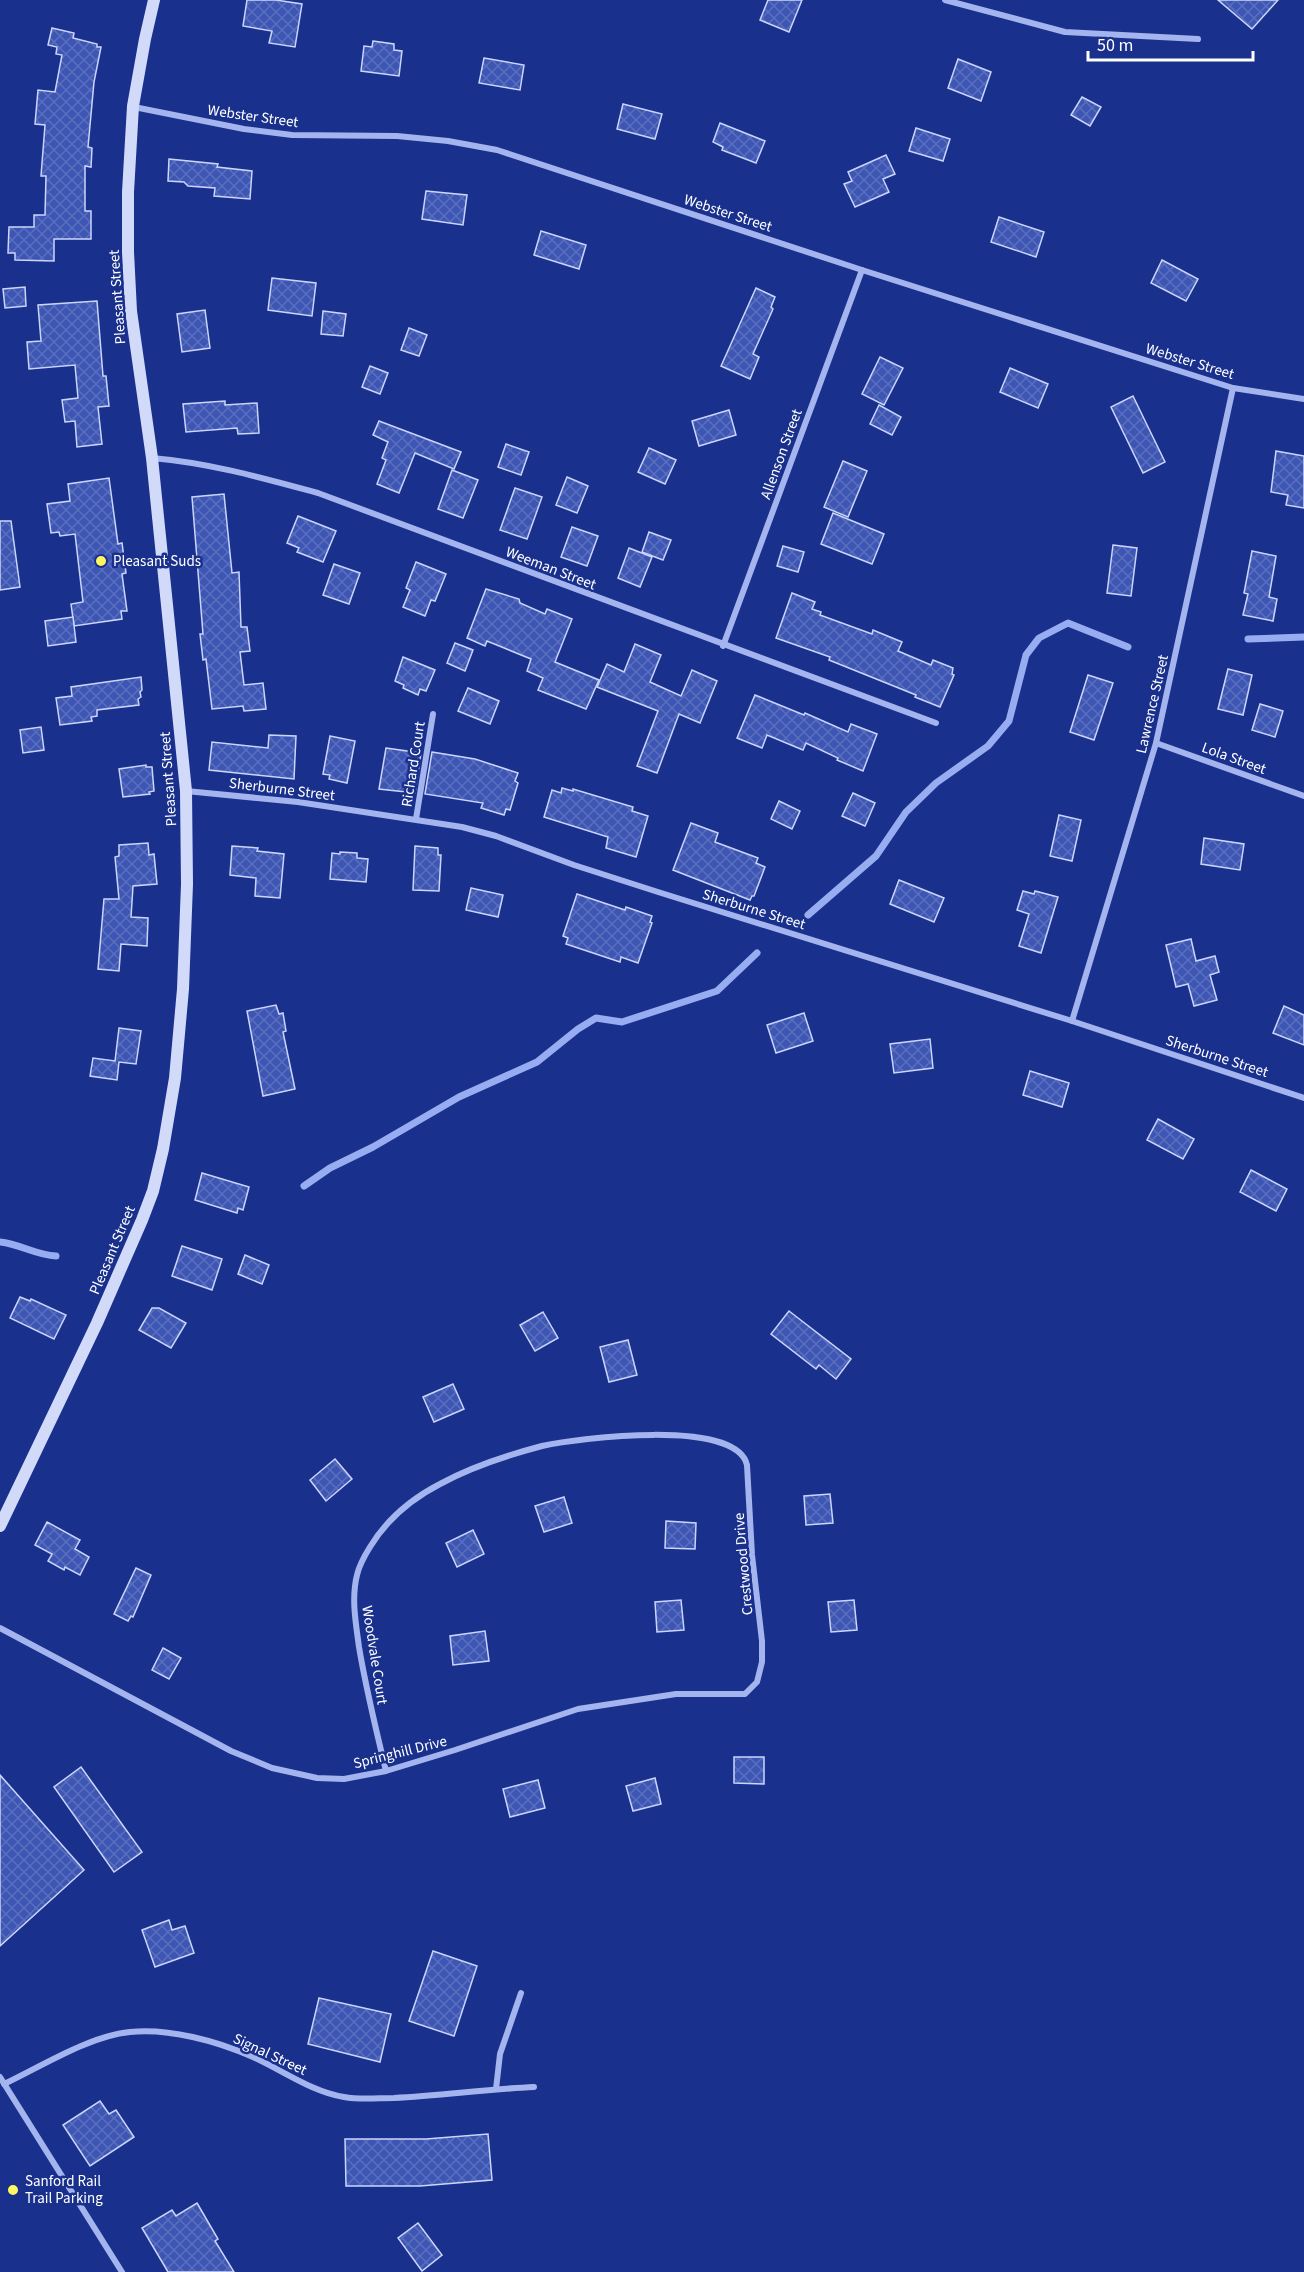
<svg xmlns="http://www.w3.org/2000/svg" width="1304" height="2272" font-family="'Source Sans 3',sans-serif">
<defs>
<pattern id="building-cross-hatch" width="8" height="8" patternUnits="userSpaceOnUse" patternTransform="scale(1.5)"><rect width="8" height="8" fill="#3d56b3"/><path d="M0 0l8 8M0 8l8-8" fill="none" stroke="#5a6fbe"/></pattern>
</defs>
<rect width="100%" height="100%" fill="#19308d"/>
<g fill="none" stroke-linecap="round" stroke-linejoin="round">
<!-- stream -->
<g stroke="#97acf1" stroke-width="7">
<polyline points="1248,639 1304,637"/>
<polyline points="808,915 876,856 906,812 936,783 988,746 1009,721 1026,655 1039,638 1068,623 1128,647"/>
<polyline points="304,1186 330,1168 373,1147 459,1097 537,1062 578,1029 596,1018 622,1022 717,991 757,953"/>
<path d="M 0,1242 C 20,1244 36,1255 56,1256"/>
</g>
</g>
<!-- building -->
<g fill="url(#building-cross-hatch)" stroke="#cbd5fa" stroke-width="1.5">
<polygon points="247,0 276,0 302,4 295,47 269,43 272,31 243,26"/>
<polygon points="768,0 802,0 789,32 760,20"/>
<polygon points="1218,0 1278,0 1252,29"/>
<polygon points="52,28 74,33 73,38 97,44 97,47 101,47 94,82 88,147 92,148 91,167 85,166 85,211 91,211 91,239 54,239 54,261 15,260 15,253 8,253 9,227 34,227 34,215 45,215 46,176 41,176 45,125 35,124 38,90 55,92 62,55 56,54 57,47 48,45"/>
<polygon points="373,41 394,44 394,50 402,51 399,76 361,71 364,46 372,47"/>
<polygon points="484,58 524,65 520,90 479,83"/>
<polygon points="958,59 991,72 981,101 948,88"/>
<polygon points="1082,97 1101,107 1090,126 1071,115"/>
<polygon points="623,104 662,114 655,139 617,129"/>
<polygon points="720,123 765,141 756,163 722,150 723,147 713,142"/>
<polygon points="916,128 950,139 943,161 909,151"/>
<polygon points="886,155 895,174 883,179 889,192 855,207 844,184 852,181 848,172"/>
<polygon points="169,159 218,164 217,167 252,171 250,199 214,196 215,188 188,186 184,182 168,181"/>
<polygon points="426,191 467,195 463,225 422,219"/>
<polygon points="999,217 1044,232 1036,257 991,242"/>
<polygon points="541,231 586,245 579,269 534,255"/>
<polygon points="1162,260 1198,279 1186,301 1151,283"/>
<polygon points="272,278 316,283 312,316 268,310"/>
<polygon points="25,287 26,306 5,308 3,289"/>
<polygon points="756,288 775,297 771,307 773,309 753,354 759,357 750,379 721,366"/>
<polygon points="97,301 103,376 106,376 109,406 98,407 102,444 77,447 75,421 65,422 62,400 78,398 75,365 29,369 27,342 41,341 38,305"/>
<polygon points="205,310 210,348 182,352 177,314"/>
<polygon points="323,311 346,314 343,336 321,334"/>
<polygon points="409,328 427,335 419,356 401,350"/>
<polygon points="880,357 903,368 884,405 862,394"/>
<polygon points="370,366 388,373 380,394 362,387"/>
<polygon points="1010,368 1048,384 1038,408 1000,392"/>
<polygon points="1133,396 1165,462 1143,473 1111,407"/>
<polygon points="225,401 225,405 257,403 259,433 238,434 237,428 186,432 183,404"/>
<polygon points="879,405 901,417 892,435 870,424"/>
<polygon points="729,410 736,435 699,446 692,421"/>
<polygon points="379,421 461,452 454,469 415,453 399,493 377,484 386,460 382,458 388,442 373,435"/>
<polygon points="506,444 529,452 521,475 498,467"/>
<polygon points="649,448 676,460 665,484 638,472"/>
<polygon points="1276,451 1304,456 1304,508 1286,505 1288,495 1271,492"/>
<polygon points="843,461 867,471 848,517 824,507"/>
<polygon points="452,470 478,480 463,518 438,509"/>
<polygon points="567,477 588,486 577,513 556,505"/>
<polygon points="109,478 118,544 122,543 126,573 122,574 127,611 121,611 122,619 74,626 71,604 83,602 75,534 60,536 59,532 51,533 47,504 70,501 68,484"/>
<polygon points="515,488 542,497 527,539 500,530"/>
<polygon points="224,494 232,573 239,572 241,627 247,627 250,651 240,652 244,685 263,683 266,709 244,711 243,706 212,709 206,659 203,660 200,634 203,634 192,497"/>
<polygon points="833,513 884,534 872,564 821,544"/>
<polygon points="298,516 336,531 323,562 297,552 299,548 287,543"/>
<polygon points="0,521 11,521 20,587 0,590"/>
<polygon points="572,527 598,536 587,566 561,557"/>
<polygon points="649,532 671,540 663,560 642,552"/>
<polygon points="1113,545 1137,548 1131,596 1107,593"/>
<polygon points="783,546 804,552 798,572 777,566"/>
<polygon points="629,548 652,557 640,587 618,578"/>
<polygon points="1252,551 1276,556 1269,597 1277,599 1273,621 1243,615 1248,594 1244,593"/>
<polygon points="416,562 446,574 435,601 431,600 425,616 403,607 410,590 406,588"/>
<polygon points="334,564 360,573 349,604 323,595"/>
<polygon points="486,589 519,599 520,603 545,614 547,609 572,619 555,662 599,680 586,709 538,690 543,678 527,671 531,659 487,641 485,646 467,638"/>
<polygon points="792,593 815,602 812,609 821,612 820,615 872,634 873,630 902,642 898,651 931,665 933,660 953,668 952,674 954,675 940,707 915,697 916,695 829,660 830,657 776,638"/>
<polygon points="73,617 76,642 48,646 45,621"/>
<polygon points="455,643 473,650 465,671 447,663"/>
<polygon points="635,644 661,655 650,682 681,696 692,670 717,681 700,723 679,714 657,773 637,766 658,711 597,687 607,664 624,672"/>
<polygon points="403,657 435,670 426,691 420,689 418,695 403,688 404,685 395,681"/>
<polygon points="1228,669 1252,675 1243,715 1218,709"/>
<polygon points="1088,675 1113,683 1094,740 1070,732"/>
<polygon points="141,677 142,690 140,692 141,697 138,699 139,705 97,710 97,716 91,717 92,721 60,725 56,698 72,696 71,687"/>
<polygon points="468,688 499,701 490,724 458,711"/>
<polygon points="755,695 804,715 805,713 848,732 851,724 877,734 863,771 837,760 838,758 806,743 803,750 767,735 762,748 737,738"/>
<polygon points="1260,704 1283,711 1275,737 1252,730"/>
<polygon points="41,727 44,750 23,753 20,730"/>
<polygon points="269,735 296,736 294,779 209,770 212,742 268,748"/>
<polygon points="330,736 355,741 347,783 329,779 330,775 323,774"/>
<polygon points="386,748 421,753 415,793 379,789"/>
<polygon points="432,752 475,759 518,773 515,781 518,783 510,810 506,809 504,815 481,808 483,803 425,794"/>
<polygon points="146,765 146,767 152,767 154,791 149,792 150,794 123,797 119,769"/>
<polygon points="562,788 573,791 573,789 633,807 632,811 648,816 636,857 606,848 608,837 544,817 552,790 561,793"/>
<polygon points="853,793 875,803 865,826 842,816"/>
<polygon points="779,801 800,811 792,829 771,819"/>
<polygon points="1059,815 1081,820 1072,861 1050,856"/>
<polygon points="691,823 718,833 715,842 758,858 756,863 765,867 754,896 752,896 750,900 673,870"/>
<polygon points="1204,838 1244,844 1240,870 1201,864"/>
<polygon points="148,843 149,855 154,854 157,884 133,886 131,917 148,918 147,946 121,944 119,971 98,969 104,899 119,899 115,857 119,856 119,845"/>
<polygon points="232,846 258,848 257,851 284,854 280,898 255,896 256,878 230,875"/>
<polygon points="415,846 438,848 438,855 441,855 439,891 413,890"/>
<polygon points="340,852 357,853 357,858 368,859 366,882 330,879 332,853 340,854"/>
<polygon points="899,880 944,898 934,922 890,904"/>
<polygon points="471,888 503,895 498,917 466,910"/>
<polygon points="1023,891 1034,894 1035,891 1058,897 1041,953 1019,946 1029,914 1017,910"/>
<polygon points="577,894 625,910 626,907 652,916 650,922 652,923 638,963 621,957 620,962 566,944 568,938 563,936"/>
<polygon points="1191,939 1196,961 1215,956 1219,972 1210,975 1217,1000 1194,1006 1188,984 1176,987 1166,945"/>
<polygon points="276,1005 279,1014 283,1013 286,1031 283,1032 295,1089 263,1096 247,1011"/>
<polygon points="1284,1006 1304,1015 1304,1045 1273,1033"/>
<polygon points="804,1013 813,1041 776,1053 767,1025"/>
<polygon points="119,1028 141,1031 136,1064 119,1062 117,1080 90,1076 93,1058 115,1061"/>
<polygon points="930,1039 933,1068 894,1073 890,1044"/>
<polygon points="1030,1071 1069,1083 1062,1107 1023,1095"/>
<polygon points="1158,1119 1194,1139 1183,1159 1147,1140"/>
<polygon points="1251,1170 1287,1189 1276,1211 1240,1192"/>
<polygon points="202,1173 249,1187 243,1210 238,1208 237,1213 195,1200"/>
<polygon points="182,1246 222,1259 212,1290 172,1276"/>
<polygon points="245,1255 269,1265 262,1284 238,1274"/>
<polygon points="20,1297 30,1301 31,1299 66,1315 54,1339 10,1318"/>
<polygon points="152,1308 159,1308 186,1323 171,1348 139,1330"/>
<polygon points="789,1311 851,1359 836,1379 819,1365 816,1369 771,1334"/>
<polygon points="543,1312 558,1338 535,1351 520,1325"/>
<polygon points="628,1340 637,1375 609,1382 600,1347"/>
<polygon points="453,1384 464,1409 434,1422 423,1397"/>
<polygon points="335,1459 352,1479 326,1501 310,1480"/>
<polygon points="830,1494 833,1523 806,1525 804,1496"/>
<polygon points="564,1497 572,1523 544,1532 535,1506"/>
<polygon points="666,1521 696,1523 695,1549 665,1548"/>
<polygon points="47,1522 80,1540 75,1549 89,1557 80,1575 65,1567 64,1570 48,1561 52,1554 35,1545"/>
<polygon points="473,1530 484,1554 457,1567 446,1543"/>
<polygon points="136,1568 151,1575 133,1617 131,1616 128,1621 114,1614"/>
<polygon points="681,1600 684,1630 657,1632 655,1602"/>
<polygon points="854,1600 857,1630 831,1632 828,1602"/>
<polygon points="485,1631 489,1661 453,1665 450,1636"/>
<polygon points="163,1648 181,1658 169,1679 152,1670"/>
<polygon points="734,1757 764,1757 764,1784 734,1783"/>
<polygon points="81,1767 142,1852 114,1872 54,1787"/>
<polygon points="0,1775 84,1870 0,1946"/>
<polygon points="655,1778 661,1804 633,1811 626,1786"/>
<polygon points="538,1780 545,1808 510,1817 503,1789"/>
<polygon points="169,1920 172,1930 185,1926 194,1953 155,1967 142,1930"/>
<polygon points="433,1951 477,1966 454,2036 409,2021"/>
<polygon points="319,1998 391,2014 380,2062 308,2044"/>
<polygon points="100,2101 109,2114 116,2110 134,2137 90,2166 63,2125"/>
<polygon points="488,2134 492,2180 420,2186 346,2186 345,2139 426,2139"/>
<polygon points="197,2203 218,2239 215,2241 234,2272 168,2272 142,2228 172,2210 176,2216"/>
<polygon points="418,2223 442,2255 422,2271 398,2238"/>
</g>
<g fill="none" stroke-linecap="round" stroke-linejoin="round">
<!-- minor -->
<g stroke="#a4b4ee" stroke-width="6">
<polyline points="945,0 1065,32 1198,39"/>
<polyline points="134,107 244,129 292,135 397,136 448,141 497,150 862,270 1233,388 1304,399"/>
<path d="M 152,458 C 210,463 263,478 318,493 L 936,723"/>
<polyline points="723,646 862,270"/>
<polyline points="1156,743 1304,796"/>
<polyline points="186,791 298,802 462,827 496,836 574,865 658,892 1072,1021 1304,1098"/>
<polyline points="416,819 433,714"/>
<polyline points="1072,1021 1156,743 1233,388"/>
<path d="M 0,1628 L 231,1751 L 272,1768 L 317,1778 L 344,1779 L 386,1771 L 455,1750 L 578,1709 L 676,1694 L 745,1694 L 757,1682 L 762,1662 L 762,1641 L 752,1555 L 747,1465 C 736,1418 578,1438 542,1446 C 508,1455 471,1467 440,1484 C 411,1499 387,1519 370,1547 C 365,1555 359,1566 357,1575 C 351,1599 356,1624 359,1647 C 366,1689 376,1730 386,1771"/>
<polyline points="0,2077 122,2272"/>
<path d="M 4,2084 C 42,2066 89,2036 130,2032 C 169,2028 217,2041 253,2057 C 282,2070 312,2092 344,2097 C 360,2100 377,2098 394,2098 C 440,2096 487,2089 534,2087"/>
<polyline points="496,2089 500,2054 521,1993"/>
</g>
<!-- secondary -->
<polyline stroke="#d2dafa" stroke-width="12" points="0,1526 97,1323 142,1220 153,1191 163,1149 175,1078 183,989 187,884 186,791 152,458 131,311 128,252 128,192 133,106 145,39 154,0"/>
</g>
<!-- markers -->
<g fill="#fff762" stroke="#19308d" stroke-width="2">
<circle cx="101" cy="561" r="6"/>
<circle cx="13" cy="2190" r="6"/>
</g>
<g text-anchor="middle" stroke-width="5" stroke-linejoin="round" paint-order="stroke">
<!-- street labels -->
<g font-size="15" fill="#fff" stroke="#19308d">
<text transform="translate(253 116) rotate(8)" y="5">Webster Street</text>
<text transform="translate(728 213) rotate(18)" y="5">Webster Street</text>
<text transform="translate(117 297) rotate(-94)" y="5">Pleasant Street</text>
<text transform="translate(1190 361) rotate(17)" y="5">Webster Street</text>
<text transform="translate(781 454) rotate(-70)" y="5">Allenson Street</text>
<text transform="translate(551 568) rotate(21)" y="5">Weeman Street</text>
<text transform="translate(1152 704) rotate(-77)" y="5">Lawrence Street</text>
<text transform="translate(1234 758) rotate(20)" y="5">Lola Street</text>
<text transform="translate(413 764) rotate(-81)" y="5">Richard Court</text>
<text transform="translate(168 779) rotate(-94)" y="5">Pleasant Street</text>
<text transform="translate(282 789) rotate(7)" y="5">Sherburne Street</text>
<text transform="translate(754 909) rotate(17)" y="5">Sherburne Street</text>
<text transform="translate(1217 1056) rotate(18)" y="5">Sherburne Street</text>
<text transform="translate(112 1250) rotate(-67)" y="5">Pleasant Street</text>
<text transform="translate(743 1564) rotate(-95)" y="5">Crestwood Drive</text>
<text transform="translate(375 1655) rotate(81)" y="5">Woodvale Court</text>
<text transform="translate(400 1752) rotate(-14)" y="5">Springhill Drive</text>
<text transform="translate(270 2054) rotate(25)" y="5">Signal Street</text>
</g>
<!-- poi labels -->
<g font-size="15" fill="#fff" stroke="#19308d" text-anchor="start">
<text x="113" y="566">Pleasant Suds</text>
<text x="25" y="2186">Sanford Rail<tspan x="25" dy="17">Trail Parking</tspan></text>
</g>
</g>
<!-- scale -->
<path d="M1088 51v9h165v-9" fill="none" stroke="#ffffff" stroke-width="3"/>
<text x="1097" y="51" font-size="18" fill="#ffffff" stroke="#19308d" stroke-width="4.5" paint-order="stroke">50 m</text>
</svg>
